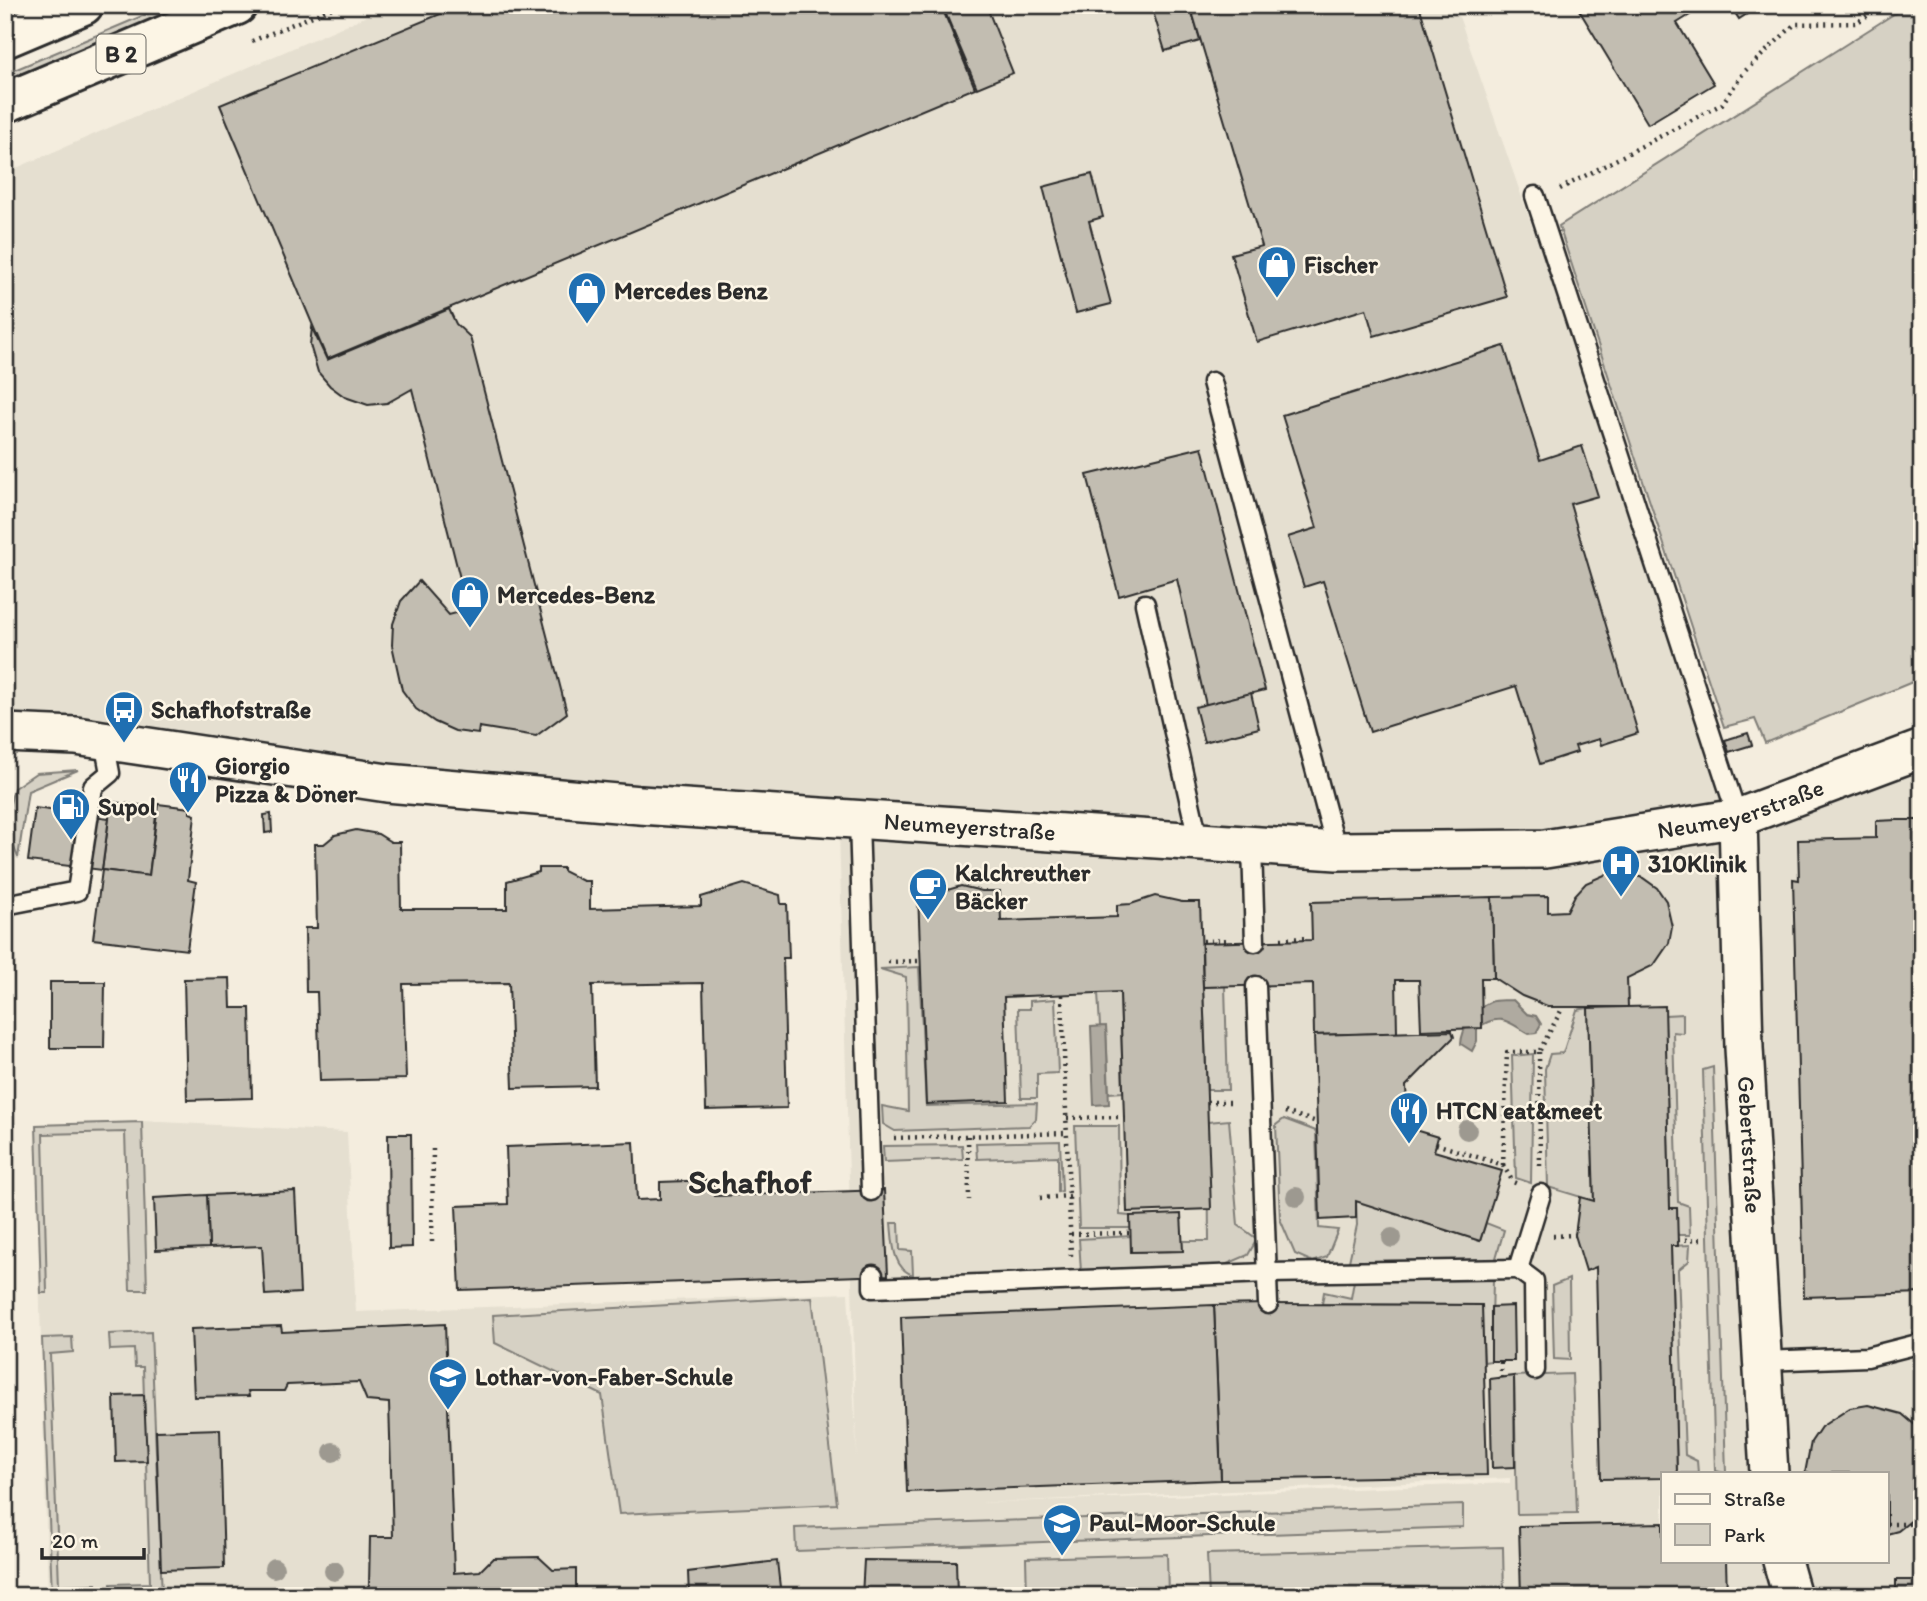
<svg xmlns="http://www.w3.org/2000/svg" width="1927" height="1601" font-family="Itim,sans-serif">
<rect width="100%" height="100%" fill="#f4edde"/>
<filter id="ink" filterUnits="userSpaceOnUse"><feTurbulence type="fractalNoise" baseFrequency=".0143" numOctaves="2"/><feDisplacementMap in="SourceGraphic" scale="14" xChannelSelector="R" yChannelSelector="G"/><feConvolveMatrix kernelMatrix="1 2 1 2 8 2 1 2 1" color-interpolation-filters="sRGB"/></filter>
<g filter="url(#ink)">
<!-- built -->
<path fill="#e5dfd0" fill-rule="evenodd" d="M 392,5 L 1455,5 L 1738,818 L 1922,753 L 1922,1596 L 48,1596 L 35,1124 L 143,1121 L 347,1132 L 356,1312 L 848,1293 L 857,1456 L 839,830 L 5,733 L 5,173 ZM 1663,1473 L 1887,1473 L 1887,1561 L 1663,1561 ZM 1510,1478 L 1510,1483 L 981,1503 Z"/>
<!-- green -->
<g fill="#d6d1c4" stroke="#807e78" stroke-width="2">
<polygon points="168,5 191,5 5,84 5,74"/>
<polygon points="1908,5 1922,23 1922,678 1765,743 1755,719 1724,727 1559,226"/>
<polygon points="78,770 28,791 18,858 5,823 14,788 36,773"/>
<polygon points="919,967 926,1106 1037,1103 1036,1119 1029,1126 895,1131 883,1124 882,1106 908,1111 906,977 880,969"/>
<polygon points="1225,986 1228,1090 1207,1090 1203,987"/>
<polygon points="1120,992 1123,1092 1109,1093 1106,1027 1100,1026 1098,993"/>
<polygon points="1055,999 1058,1073 1037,1074 1037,1098 1021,1098 1018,1009 1030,1009 1030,1001"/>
<polygon points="1588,1008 1594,1201 1548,1187 1545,1069 1550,1054 1563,1053 1577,1010"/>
<polygon points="1683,1014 1683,1033 1673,1032 1678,1202 1689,1206 1690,1235 1678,1235 1670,1208 1665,1015"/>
<polygon points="1533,1054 1531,1183 1516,1178 1512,1056"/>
<polygon points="1713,1067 1726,1473 1715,1471 1703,1070"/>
<polygon points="1284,1119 1316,1131 1319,1228 1338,1230 1327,1257 1313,1262 1295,1254 1280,1219 1276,1125"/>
<polygon points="1229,1120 1238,1225 1257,1239 1248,1255 1220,1267 1081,1272 1079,1239 1131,1236 1131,1252 1182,1251 1182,1241 1209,1241 1208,1122"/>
<polygon points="142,1122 147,1290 130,1290 125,1132 43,1134 47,1293 41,1293 36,1125"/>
<polygon points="1075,1126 1119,1126 1120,1215 1130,1216 1131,1228 1079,1228"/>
<polygon points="1060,1141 1062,1191 1058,1192 1058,1156 977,1159 976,1143"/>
<polygon points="962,1145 963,1159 884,1162 883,1146"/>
<polygon points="1356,1201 1480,1241 1486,1223 1504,1230 1494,1265 1348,1266 1357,1225"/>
<path d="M 891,1223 L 899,1223 L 900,1250 L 912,1251 L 913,1275 C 892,1268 893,1241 891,1223 Z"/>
<polygon points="1690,1245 1689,1261 1678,1270 1685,1455 1697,1461 1698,1473 1677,1473 1671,1246"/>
<polygon points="1569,1279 1570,1360 1554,1359 1552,1286"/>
<polygon points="1493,1280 1491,1361 1484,1362 1481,1305 1322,1304 1324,1292 1351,1298 1354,1281"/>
<polygon points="812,1297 837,1504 619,1514 602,1395 495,1343 493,1315"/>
<polygon points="151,1332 162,1596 150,1596 149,1591 111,1593 111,1584 150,1583 143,1367 135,1367 134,1349 110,1350 109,1334"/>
<polygon points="72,1337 73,1352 50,1354 59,1585 96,1584 97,1593 52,1595 42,1338"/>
<polygon points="1572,1374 1577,1513 1517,1514 1514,1376"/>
<polygon points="1463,1505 1463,1527 796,1551 795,1528"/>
<polygon points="1503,1547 1504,1596 1209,1596 1207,1554"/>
<polygon points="1167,1554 1168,1596 1027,1596 1026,1558"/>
</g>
<!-- water -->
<g fill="#afaaa0" stroke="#7a7771" stroke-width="2">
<path d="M 1513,1000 L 1527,1014 L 1536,1016 L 1541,1024 L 1536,1033 L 1529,1034 C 1508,1022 1501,1012 1477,1028 L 1477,1041 L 1472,1051 L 1461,1044 C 1462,1028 1474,1009 1490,1002 C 1496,999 1507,1001 1513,1000 Z"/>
<polygon points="1106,1026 1109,1104 1094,1105 1091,1027"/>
</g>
<!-- building -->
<g fill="#c2bdb1" stroke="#2b2b2b" stroke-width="2">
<polygon points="462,5 941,5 975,88 327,359 220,105"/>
<polygon points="942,5 986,5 1013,73 977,88"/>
<polygon points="1151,5 1190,5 1200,41 1165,51"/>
<polygon points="1190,5 1419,5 1507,297 1374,336 1366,309 1257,342 1231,254 1262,246"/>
<polygon points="1576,5 1706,5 1677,23 1714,84 1648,124"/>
<polygon points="1730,5 1761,5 1739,19"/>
<polygon points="1092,174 1103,217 1089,221 1111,304 1076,313 1043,187"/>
<polygon points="449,309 456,324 470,337 567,713 536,736 479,727 478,734 455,731 435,722 416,709 402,690 392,645 393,624 401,601 419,581 449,615 468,610 412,389 387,403 368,405 345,397 330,386 318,372 310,345 312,328 327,360"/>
<polygon points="1504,346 1540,460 1582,446 1598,496 1570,504 1638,733 1601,745 1599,739 1575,746 1577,752 1540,764 1516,686 1370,732 1323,581 1304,587 1288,537 1317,528 1282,415"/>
<polygon points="1202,447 1265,690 1206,705 1177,579 1119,596 1087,475"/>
<polygon points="1251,693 1259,728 1204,742 1195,707"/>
<polygon points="1748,733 1752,745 1729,752 1725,740"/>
<polygon points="111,802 157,807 149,876 102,870"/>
<polygon points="158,804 190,808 190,813 195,815 188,880 196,882 187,950 93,939 102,870 149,876"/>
<polygon points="35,808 109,818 102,870 28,861"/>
<polygon points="271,814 272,832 265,833 264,815"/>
<polygon points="1897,820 1919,820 1919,837 1922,836 1922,1293 1804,1297 1793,879 1799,880 1798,840 1876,838 1876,821"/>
<polygon points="356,830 378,834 391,842 400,842 401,909 507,909 507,881 539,872 539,868 563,868 563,871 583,881 590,881 590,909 701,906 701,897 744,884 780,895 781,904 787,904 788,930 789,958 783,958 787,1108 706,1110 703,983 592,985 595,1086 513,1088 509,983 403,984 406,1079 320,1081 317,992 306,992 305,928 317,928 315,844 324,844 335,835"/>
<polygon points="1624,872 1643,878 1657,888 1666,901 1672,927 1669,943 1654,965 1627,978 1628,1007 1550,1007 1522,996 1494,978 1492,897 1548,896 1548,912 1567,911 1575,895 1586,883 1609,873"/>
<polygon points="961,886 982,891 1000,891 1001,921 1117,917 1117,905 1131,904 1155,896 1182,902 1200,902 1211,1209 1127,1212 1120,992 1004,997 1008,1101 926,1104 918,894 937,893"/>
<polygon points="1492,897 1494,978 1481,978 1482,1028 1421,1030 1419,980 1396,980 1397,1033 1314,1035 1313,984 1203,987 1202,943 1312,940 1311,902"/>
<polygon points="230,978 231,1008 250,1008 252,1098 187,1100 184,979"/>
<polygon points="50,982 105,982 104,1048 50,1048"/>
<polygon points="1665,1006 1670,1208 1677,1208 1678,1246 1671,1246 1677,1473 1663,1473 1663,1478 1601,1479 1596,1267 1586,1271 1575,1235 1580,1197 1594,1201 1588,1008"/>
<polygon points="1452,1031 1454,1037 1406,1086 1408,1128 1438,1137 1434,1151 1502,1171 1480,1241 1356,1201 1356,1218 1320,1220 1314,1035"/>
<polygon points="388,1134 411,1134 412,1247 389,1248"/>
<polygon points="634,1142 637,1200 660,1199 660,1182 713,1180 714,1196 884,1190 888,1275 460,1290 456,1206 508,1204 506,1147"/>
<polygon points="295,1191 300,1293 265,1295 262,1246 209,1248 207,1195"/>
<polygon points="207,1195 209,1248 156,1250 154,1198"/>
<polygon points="1181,1214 1183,1251 1131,1252 1130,1216"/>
<polygon points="1268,1304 1482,1305 1487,1475 1221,1480 1214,1305"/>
<polygon points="1214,1305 1221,1480 907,1492 901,1317"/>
<polygon points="1513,1306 1514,1361 1491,1361 1491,1307"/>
<polygon points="445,1324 454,1573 480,1571 493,1558 539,1557 553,1570 576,1569 576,1596 360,1596 369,1585 370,1537 393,1537 389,1403 367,1401 359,1382 287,1385 284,1391 248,1391 249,1396 194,1397 191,1329 281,1326 282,1332"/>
<polygon points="1514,1376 1515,1467 1492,1468 1490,1379"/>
<polygon points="144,1395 147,1461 116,1462 114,1396"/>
<polygon points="1868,1405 1902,1414 1922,1431 1922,1512 1898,1531 1887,1534 1887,1473 1805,1473 1811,1442 1821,1427 1850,1408"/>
<polygon points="220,1429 224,1568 161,1570 156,1431"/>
<polygon points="1663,1523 1663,1561 1726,1561 1727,1596 1521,1596 1519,1526"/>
<polygon points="864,1560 956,1561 957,1596 862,1596"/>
<polygon points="777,1561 781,1596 689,1596 688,1572"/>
<rect x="1896" y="1580" width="26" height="16"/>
</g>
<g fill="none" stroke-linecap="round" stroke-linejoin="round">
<!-- service casing -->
<g stroke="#2b2b2b" stroke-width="23">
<g id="service">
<polyline points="1535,196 1738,818"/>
<polyline points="1212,382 1337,851"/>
<polyline points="1145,604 1199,843"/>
<polyline points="859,822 871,1191"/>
<polyline points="1252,847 1255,942"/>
<polyline points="5,905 77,891 93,787 110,773 104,741"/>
<polyline points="1256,986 1268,1304"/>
<polyline points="873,1275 873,1288 1268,1273 1518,1269"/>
<polyline points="1762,1361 1867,1357 1922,1343"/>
<polyline points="1535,1370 1534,1281 1518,1269 1541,1194"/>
</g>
</g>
<!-- minor casing -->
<g stroke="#2b2b2b" stroke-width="42">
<g id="minor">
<path id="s1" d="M 5,733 L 76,736 L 387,783 L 640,805 L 1337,851 L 1545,849 L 1738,818 L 1922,749"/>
<path id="s2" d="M 1738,818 L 1744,1048 L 1769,1473"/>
<polyline points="1782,1561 1792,1596"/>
</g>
</g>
<!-- primary casing -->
<g stroke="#2b2b2b" stroke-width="44">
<g id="primary">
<polyline points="5,38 83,5"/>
<polyline points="5,103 237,5"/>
</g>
</g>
<!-- path -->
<g stroke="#2b2b2b" stroke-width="4.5" stroke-dasharray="2 5" stroke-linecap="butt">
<polyline points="252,41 339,5"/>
<polyline points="1560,189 1722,104 1744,72 1795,24 1856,23 1884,5"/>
<polyline points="1281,939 1308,938"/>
<polyline points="1203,941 1230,940"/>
<polyline points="888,962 919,961"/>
<polyline points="1062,995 1071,1256"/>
<polyline points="1539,1052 1540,1169"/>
<polyline points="1207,1102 1235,1102"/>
<polyline points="1285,1112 1317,1122"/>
<polyline points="1067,1118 1123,1117"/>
<polyline points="968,1136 969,1200"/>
<polyline points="894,1138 1068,1133"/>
<polyline points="1436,1144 1503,1165 1513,1182 1520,1185"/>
<polyline points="1503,1165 1507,1052 1539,1052 1563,1007"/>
<polyline points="1040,1198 1070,1196"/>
<polyline points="1071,1234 1130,1233"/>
<polyline points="1553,1236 1575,1235"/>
<polyline points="1678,1240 1702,1239"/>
<polyline points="432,1242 433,1146"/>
<polyline points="1501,1362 1501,1378"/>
<polyline points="1887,1524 1922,1524"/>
</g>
<!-- service -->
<use href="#service" stroke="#fcf5e5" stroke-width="18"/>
<!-- minor -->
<use href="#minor" stroke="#fcf5e5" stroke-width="37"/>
<!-- primary -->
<use href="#primary" stroke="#fcf5e5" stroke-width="38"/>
</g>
<!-- trees -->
<g fill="#9d9990">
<circle cx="1467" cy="1130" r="10"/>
<circle cx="1296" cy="1197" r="10"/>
<circle cx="1392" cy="1238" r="10"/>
<circle cx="333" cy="1452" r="10"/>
<circle cx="274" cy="1568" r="10"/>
<circle cx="334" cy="1571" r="10"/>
</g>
</g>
<!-- icons -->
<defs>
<g id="shop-pin" transform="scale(2.0125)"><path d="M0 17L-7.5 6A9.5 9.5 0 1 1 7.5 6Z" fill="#1f6fb2" stroke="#fcf5e5"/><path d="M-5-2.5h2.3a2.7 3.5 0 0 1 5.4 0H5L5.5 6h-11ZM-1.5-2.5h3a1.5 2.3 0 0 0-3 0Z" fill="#fff"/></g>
<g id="bus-pin" transform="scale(2.0125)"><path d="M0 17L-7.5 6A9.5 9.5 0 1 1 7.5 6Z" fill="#1f6fb2" stroke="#fcf5e5"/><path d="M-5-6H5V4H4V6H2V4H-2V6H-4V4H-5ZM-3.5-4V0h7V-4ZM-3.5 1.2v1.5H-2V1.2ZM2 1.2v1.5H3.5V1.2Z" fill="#fff"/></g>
<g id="restaurant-pin" transform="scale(2.0125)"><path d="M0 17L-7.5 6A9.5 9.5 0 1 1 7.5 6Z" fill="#1f6fb2" stroke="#fcf5e5"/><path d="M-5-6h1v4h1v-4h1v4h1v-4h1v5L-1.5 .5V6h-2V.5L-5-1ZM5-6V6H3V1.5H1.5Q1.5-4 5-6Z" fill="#fff"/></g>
<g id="fuel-pin" transform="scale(2.0125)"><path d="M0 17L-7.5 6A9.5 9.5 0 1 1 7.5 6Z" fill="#1f6fb2" stroke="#fcf5e5"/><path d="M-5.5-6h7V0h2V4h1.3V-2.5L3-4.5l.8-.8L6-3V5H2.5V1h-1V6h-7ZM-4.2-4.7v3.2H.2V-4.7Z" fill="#fff"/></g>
<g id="hospital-pin" transform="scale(2.0125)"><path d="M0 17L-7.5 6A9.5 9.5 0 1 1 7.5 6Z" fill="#1f6fb2" stroke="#fcf5e5"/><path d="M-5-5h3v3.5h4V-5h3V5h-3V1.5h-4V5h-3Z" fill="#fff"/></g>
<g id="cafe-pin" transform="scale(2.0125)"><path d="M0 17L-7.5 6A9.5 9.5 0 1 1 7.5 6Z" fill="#1f6fb2" stroke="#fcf5e5"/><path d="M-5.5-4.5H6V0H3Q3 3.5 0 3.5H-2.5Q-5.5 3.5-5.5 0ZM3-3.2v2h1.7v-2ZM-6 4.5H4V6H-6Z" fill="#fff"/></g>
<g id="school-pin" transform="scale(2.0125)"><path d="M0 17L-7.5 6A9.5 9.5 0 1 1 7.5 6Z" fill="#1f6fb2" stroke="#fcf5e5"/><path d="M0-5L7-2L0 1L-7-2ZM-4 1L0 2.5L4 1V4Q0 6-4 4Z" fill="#fff"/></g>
</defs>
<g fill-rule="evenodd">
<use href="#shop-pin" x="1277" y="265"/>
<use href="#shop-pin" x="587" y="291"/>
<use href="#shop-pin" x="470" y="595"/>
<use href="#bus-pin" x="124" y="710"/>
<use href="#restaurant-pin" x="188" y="780"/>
<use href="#fuel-pin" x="71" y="807"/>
<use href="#hospital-pin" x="1621" y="864"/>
<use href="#cafe-pin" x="928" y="887"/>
<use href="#restaurant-pin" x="1409" y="1111"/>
<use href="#school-pin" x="448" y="1377"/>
<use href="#school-pin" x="1062" y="1523"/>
</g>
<g text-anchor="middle" stroke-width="5" stroke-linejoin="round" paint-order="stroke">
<!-- shield labels -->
<rect fill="#fcf5e5" stroke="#6a6863" stroke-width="2" x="96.5" y="34.5" width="49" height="39" rx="5"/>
<g font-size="23" font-weight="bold" fill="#2b2b2b">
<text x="121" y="62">B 2</text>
</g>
<!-- poi labels -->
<g font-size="24" font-weight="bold" fill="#2b2b2b" stroke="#fcf5e5" text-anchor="start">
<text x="1304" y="273">Fischer</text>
<text x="614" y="299">Mercedes Benz</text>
<text x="497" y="603">Mercedes-Benz</text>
<text x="151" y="718">Schafhofstraße</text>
<text x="215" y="774">Giorgio<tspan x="215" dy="28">Pizza &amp; Döner</tspan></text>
<text x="98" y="815">Supol</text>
<text x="1648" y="872">310Klinik</text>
<text x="955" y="881">Kalchreuther<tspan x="955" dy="28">Bäcker</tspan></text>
<text x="1436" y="1119">HTCN eat&amp;meet</text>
<text x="475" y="1385">Lothar-von-Faber-Schule</text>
<text x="1089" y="1531">Paul-Moor-Schule</text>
</g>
<!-- street labels -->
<g font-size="24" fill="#2b2b2b" stroke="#fcf5e5">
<text dy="8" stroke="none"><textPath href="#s1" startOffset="1746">Neumeyerstraße</textPath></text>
<text dy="8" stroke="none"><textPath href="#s1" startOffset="970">Neumeyerstraße</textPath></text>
<text dy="8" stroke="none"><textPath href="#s2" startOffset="327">Gebertstraße</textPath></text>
</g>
<!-- district labels -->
<g font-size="32" font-weight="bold" fill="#2b2b2b" stroke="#fcf5e5">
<text x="750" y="1193">Schafhof</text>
</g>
</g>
<!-- margin -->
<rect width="1927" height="1601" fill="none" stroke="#fcf5e5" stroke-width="28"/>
<rect x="14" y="14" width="1899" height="1573" fill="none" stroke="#2b2b2b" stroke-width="2.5" filter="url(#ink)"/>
<!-- legend -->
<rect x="1661" y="1472" width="228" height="91" fill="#fcf5e5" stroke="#a8a49b" stroke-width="2"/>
<rect x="1675" y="1494" width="35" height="10" fill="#fcf5e5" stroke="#a8a49b" stroke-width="2"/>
<text x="1724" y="1506" font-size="21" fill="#2b2b2b">Straße</text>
<rect x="1675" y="1524" width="35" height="21" fill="#d6d1c4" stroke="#a8a49b" stroke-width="2"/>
<text x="1724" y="1542" font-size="21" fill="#2b2b2b">Park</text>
<!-- scale -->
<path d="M42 1548v10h102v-10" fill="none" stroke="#2b2b2b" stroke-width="3.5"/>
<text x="52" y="1548" font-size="21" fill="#2b2b2b" stroke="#fcf5e5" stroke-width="5" paint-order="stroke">20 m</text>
</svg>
